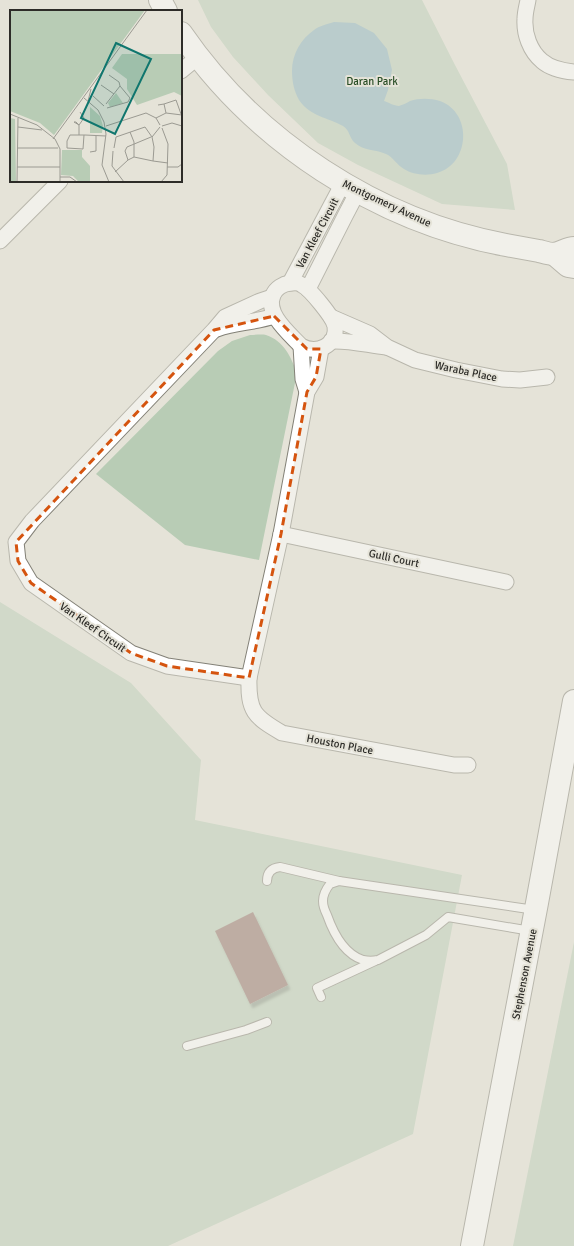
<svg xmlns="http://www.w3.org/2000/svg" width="574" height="1246" font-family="Signika,sans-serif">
<defs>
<filter id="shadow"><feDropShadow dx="2.5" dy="4.5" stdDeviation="1" flood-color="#0004"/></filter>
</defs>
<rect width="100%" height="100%" fill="#e5e3d8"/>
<!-- green -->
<g fill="#b8ccb5">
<polygon points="198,0 422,0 455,65 507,164 515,210 442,204 358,165 318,143 268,95 233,57 211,27"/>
<path d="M 250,335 C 255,335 262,334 266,335 C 284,341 291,357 297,373 L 259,560 L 185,545 L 96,474 L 218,351 L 232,341 Z"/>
<polygon points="0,602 131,683 201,760 195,820 462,875 413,1134 168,1246 0,1246"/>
<polygon points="574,942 574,1246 513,1246"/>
</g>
<!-- water -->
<path fill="#86afbd" d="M 334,22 L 355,23 L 374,33 L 387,49 L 392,70 L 388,90 L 384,101 C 388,102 394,106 399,106 C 402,105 407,103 410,101 C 419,98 430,98 440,101 C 473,113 470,164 437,173 C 427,176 413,175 404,169 C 397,165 393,157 386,154 C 375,149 364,151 355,143 C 349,138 350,130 343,126 C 327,117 311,117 299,100 C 294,91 292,81 292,71 C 292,54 301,39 314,30 C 319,26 328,24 334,22 Z"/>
<!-- building -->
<polygon fill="#8f6b64" filter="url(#shadow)" points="253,912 288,985 250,1004 215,931"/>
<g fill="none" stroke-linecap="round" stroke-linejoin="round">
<!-- lane casing -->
<g stroke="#838177" stroke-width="10">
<g id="lane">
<path d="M 267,881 C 267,873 271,868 280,867 L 339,881"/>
<path d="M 531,931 L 448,917 L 426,935 L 378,960 C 373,961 368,961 363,960 C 344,954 333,932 327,915 C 325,911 323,906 323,901 C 323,895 326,889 330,884 L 339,881 L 535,910"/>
<polyline points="321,997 317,988 375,961"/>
<polyline points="187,1046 246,1030 267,1022"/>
</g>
</g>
<!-- street casing -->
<g stroke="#838177" stroke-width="17">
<g id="street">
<path d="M 528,0 C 527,6 525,12 525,19 C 524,34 530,51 542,61 C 550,68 563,71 574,72"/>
<polyline points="181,71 198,57"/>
<polyline points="0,241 60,181"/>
<path d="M 290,283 C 294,283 299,282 302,285 C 310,289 333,317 335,326 C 338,345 317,355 301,346 C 289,333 265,314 273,295 C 276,288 283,284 290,283 Z"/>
<polyline points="290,283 343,183"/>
<polyline points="308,289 345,216 358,191"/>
<polyline points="272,297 260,301 225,317 214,330 32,521 16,542 18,561 31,583 131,653 167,666 249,678 281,534 307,392 316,377 321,349"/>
<polyline points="331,317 370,334 387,347 415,360 456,370 502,379 520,380 547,377"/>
<path d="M 217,329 C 236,322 254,323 274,316"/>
<path d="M 331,341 C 349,340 368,345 386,347"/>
<polyline points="301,346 303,379 307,392"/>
<polyline points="281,534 506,582"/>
<path d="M 249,678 C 248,711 254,717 282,733 L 454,765 L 468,765"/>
</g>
</g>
<!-- secondary casing -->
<g stroke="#838177" stroke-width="24">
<g id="secondary">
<polyline points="160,0 166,11"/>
<path d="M 181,33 C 255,141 377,221 506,245 C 517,247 528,249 539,251 C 543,252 549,254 554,254 C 561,253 567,248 574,248"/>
<polyline points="554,254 568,266 574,267"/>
<polyline points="472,1246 537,903 574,701"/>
</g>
</g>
<!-- lane -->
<use href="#lane" stroke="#fff" stroke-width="8"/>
<!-- street -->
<use href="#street" stroke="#fff" stroke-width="15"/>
<!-- secondary -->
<use href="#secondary" stroke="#fff" stroke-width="22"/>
</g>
<!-- marked area -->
<path d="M0 0H574V1246H0ZM 274,316 L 307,349 L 321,349 L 316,377 L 307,392 L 281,534 L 249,678 L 167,666 L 131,653 L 31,583 L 18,561 L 16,542 L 214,330 Z" fill="#e5e3d8" fill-opacity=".55" fill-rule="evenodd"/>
<path fill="none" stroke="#d5540f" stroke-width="3" stroke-dasharray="8 5" stroke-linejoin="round" d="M 274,316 L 307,349 L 321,349 L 316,377 L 307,392 L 281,534 L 249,678 L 167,666 L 131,653 L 31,583 L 18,561 L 16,542 L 214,330 Z"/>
<g text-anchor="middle" stroke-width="4" stroke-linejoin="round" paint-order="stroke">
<!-- park labels -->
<g font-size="11" fill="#284d25" stroke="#e5e3d8">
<text x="372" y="85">Daran Park</text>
</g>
<!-- street labels -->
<g font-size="11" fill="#2d2c28" stroke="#e5e3d8">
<text transform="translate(387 203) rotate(25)" y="4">Montgomery Avenue</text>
<text transform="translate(317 233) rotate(-62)" y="4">Van Kleef Circuit</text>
<text transform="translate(466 371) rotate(12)" y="4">Waraba Place</text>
<text transform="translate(394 558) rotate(12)" y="4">Gulli Court</text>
<text transform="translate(93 627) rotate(35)" y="4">Van Kleef Circuit</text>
<text transform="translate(340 744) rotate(11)" y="4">Houston Place</text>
<text transform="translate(524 974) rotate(-79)" y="4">Stephenson Avenue</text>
</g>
</g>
<!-- overview -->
<g transform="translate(10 10)">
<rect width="172" height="172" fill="#e5e3d8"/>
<path d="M 0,0 L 135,0 L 44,125 L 30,113 L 0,101 ZM 112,44 L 172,44 L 172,86 L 164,82 L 127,95 L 117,79 L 117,69 L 102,58 ZM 106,83 L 113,93 L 100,97 L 98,93 ZM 80,97 L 90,106 L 93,116 L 92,123 L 80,123 ZM 0,108 L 5,109 L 6,172 L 0,172 ZM 52,140 L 72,140 L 72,147 L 80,156 L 80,172 L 69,172 L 63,166 L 51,165 Z" fill="#b8ccb5"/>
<path fill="none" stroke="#9b9a92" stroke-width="1" d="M 99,65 L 109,72 L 110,76M 91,75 L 104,84M 83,86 L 94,96M 74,88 L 88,100 L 94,112 L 96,124 L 92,155 L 99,172M 78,91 L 81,79M 96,94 L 110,76 L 120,88 L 118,92 L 97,98M 154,94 L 166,90 L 171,104M 148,95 L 154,94 L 156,103M 0,104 L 27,115 L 45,129 L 50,139 L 50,172M 146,108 L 156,103 L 172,105M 96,116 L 136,103 L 146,108 L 150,115M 152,116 L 162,113 L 172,116M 8,117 L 32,120M 69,125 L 69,115 L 64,112 L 66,112 L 69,115 L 74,108 L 70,102M 74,125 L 73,139 L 57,138 L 57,131 L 60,125 L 75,125 L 96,126M 142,127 L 150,117M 43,129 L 137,0M 7,138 L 48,138M 104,138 L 106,127 L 135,117 L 142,127 L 144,137 L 143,151 L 158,153M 103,141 L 102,156 L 114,172M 115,141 L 118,150 L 124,147 L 124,132 L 120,122M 115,141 L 117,137 L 141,127M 80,142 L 86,141 L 86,126M 124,147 L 143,151M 7,157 L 50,157M 157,157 L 168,157 L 172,154M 105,162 L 118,150M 50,167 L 60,167 L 67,172M 7,172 L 8,108M 151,172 L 157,165 L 158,134 L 152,118"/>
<path fill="#0f766e" fill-opacity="0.15" stroke="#0f766e" stroke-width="2" d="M 106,33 L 141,49 L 105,124 L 71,108 Z"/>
<rect width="172" height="172" fill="none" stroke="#2d2c28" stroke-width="2"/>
</g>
</svg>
